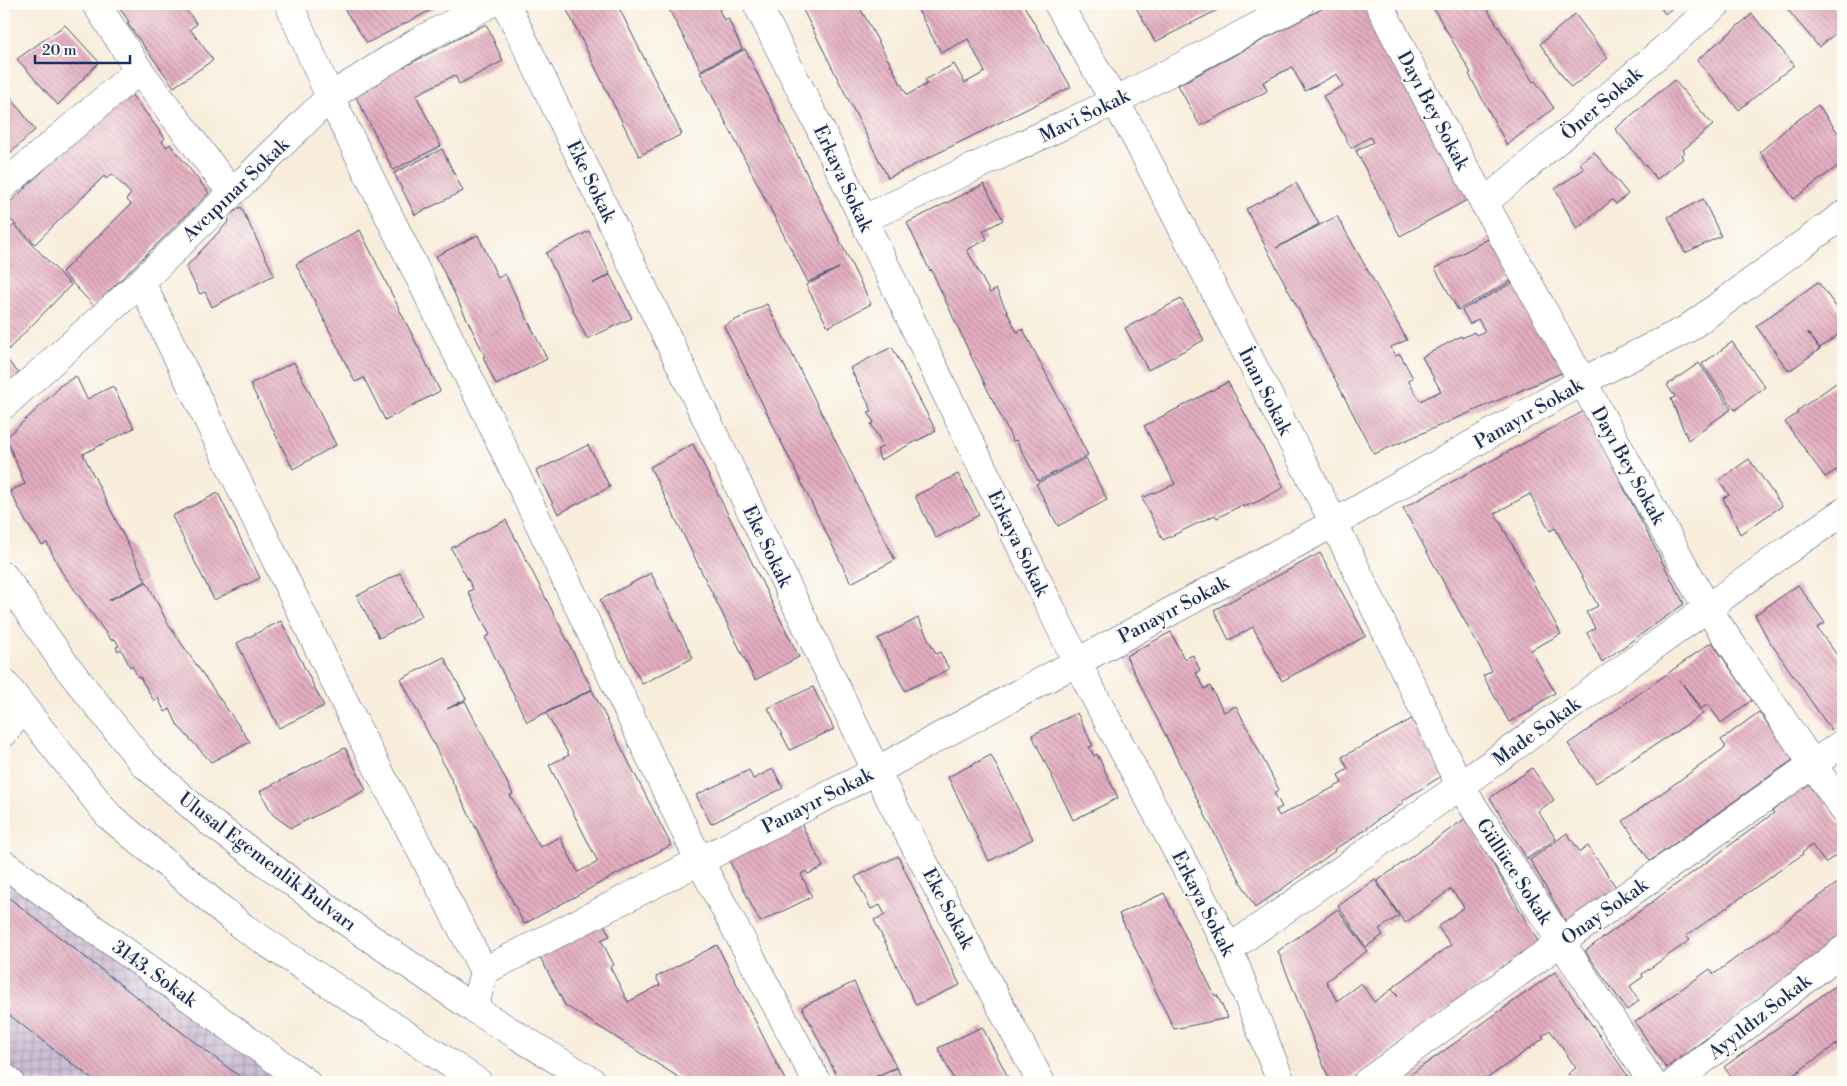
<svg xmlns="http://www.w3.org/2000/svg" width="1847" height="1086" font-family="'Libre Bodoni',serif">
<defs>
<pattern id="industrial-grid" width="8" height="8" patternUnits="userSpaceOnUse" patternTransform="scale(1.25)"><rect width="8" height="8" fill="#cdbed3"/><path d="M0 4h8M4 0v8" fill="none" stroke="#a69bae"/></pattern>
<pattern id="building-back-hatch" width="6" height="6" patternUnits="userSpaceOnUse" patternTransform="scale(1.25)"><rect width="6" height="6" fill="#e4adc0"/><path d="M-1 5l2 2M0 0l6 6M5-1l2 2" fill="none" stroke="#b88d9f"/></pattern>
</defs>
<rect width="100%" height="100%" fill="#fdfcf7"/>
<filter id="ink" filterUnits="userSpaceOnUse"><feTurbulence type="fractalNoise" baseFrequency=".02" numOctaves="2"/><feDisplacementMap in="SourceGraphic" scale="10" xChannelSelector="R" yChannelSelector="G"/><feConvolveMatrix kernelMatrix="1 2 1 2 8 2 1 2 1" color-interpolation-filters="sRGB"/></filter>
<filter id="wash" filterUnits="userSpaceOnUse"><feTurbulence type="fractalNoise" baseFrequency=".0096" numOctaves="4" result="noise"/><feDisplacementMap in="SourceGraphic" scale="20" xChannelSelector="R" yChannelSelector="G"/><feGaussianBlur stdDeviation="1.12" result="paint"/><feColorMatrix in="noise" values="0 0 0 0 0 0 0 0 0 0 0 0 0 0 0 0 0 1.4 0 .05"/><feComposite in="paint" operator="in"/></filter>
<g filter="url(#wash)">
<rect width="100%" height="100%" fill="#f8eddb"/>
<!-- industrial -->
<polygon fill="url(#industrial-grid)" points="4,864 317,1082 4,1082"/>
<g id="blocks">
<!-- building -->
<g fill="url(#building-back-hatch)">
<polygon points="5,4 15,4 9,9"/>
<polygon points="117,4 182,4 197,24 190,29 213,60 174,87 127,23 129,22"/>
<polygon points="341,4 443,4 367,43"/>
<polygon points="564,4 617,4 682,134 639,156"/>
<polygon points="666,4 720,4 722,8 719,10 724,20 728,18 742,49 701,70"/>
<polygon points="800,4 858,4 907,95 927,84 925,80 954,64 965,83 985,72 968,39 941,53 917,8 925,4 1023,4 1071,87 888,178"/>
<polygon points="1134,4 1229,4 1155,42"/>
<polygon points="1331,4 1368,4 1471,198 1400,236 1356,151 1373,142 1370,137 1351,148 1323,96 1343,86 1337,74 1305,91 1292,67 1263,82 1267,91 1200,126 1178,85"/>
<polygon points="1431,4 1484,4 1533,82 1535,81 1554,108 1507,145 1469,74 1471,73"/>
<polygon points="1658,4 1677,4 1665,14"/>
<polygon points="1783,4 1843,4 1843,27 1819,47"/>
<polygon points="1575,14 1608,58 1571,88 1540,44"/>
<polygon points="1752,14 1794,65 1739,110 1697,60"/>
<polygon points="486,24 503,61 459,84 455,75 416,95 441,146 393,170 356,97 367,86"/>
<polygon points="65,25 99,62 58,105 17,59"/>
<polygon points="745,49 871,304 828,327 806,285 839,268 808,282 700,72"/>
<polygon points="1674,80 1713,125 1683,150 1685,152 1681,155 1683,159 1657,179 1615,129"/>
<polygon points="4,88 35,130 6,157 4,154"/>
<polygon points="128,90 165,138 162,142 167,147 170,144 209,193 94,306 62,272 131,204 126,199 131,194 112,174 106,179 104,176 35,244 4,213 4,208"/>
<polygon points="1818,105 1843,140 1843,162 1794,199 1760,152 1787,128"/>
<polygon points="442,149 463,191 415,215 394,173"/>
<polygon points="1594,152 1628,194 1616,204 1612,200 1577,229 1555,189 1584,169 1580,163"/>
<polygon points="1296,183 1319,224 1276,248 1337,216 1407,340 1391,347 1395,356 1400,354 1413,378 1408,380 1420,401 1441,391 1422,357 1461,336 1462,338 1474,332 1476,335 1485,331 1478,319 1470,324 1462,310 1516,281 1566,371 1374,454 1246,209"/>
<polygon points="984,184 1003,220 983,231 987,239 967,250 990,293 996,289 1017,332 1023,329 1088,455 1038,481 1016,440 1013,441 971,356 931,269 930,271 907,223"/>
<polygon points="1703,199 1721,236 1685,253 1668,217"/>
<polygon points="241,207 274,275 212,307 205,292 200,294 186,267 229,221 228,216"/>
<polygon points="14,225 71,285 4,354 4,234"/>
<polygon points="360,230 440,391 385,420 364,378 355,382 296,264"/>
<polygon points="589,231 610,274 592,284 610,275 632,318 587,339 546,253"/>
<polygon points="478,235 498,278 505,274 547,359 496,385 483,357 485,356 436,256"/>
<polygon points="1492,237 1515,279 1458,310 1435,268"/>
<polygon points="1818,282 1843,316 1843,331 1820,348 1807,332 1820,349 1789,371 1756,326"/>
<polygon points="1181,299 1204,340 1148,370 1125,328"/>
<polygon points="767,304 895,560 851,583 724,326"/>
<polygon points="1732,342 1765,387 1735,410 1702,364"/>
<polygon points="892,347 936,431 880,460 877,450 883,446 871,424 874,423 868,412 872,411 850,368"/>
<polygon points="4,356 22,377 4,394"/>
<polygon points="294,362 336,445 293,469 250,384"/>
<polygon points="1699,363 1731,409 1688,440 1671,399 1675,397 1667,385"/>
<polygon points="76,376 87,399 113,386 134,428 83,454 146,581 109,600 147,582 168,624 250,742 211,762 178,726 170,709 165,712 158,698 154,701 140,677 138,677 132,666 130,667 121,649 118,651 116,647 119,646 115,639 111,640 61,571 47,543 42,545 26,522 10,491 25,484 6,438 58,389 58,387"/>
<polygon points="1843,378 1843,466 1825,477 1785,422 1798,413 1797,411"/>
<polygon points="1228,382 1284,487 1257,502 1243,507 1242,505 1217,518 1215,515 1163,540 1142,498 1175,484 1144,426"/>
<polygon points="1588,409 1625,490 1684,604 1602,662 1587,633 1595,628 1586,612 1598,606 1555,528 1550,531 1530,494 1495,513 1561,634 1531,650 1555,693 1532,708 1533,710 1509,722 1483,676 1492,671 1403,508"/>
<polygon points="693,444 799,657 755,680 650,467"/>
<polygon points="588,445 610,487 558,514 536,471"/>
<polygon points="1086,458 1107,500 1058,526 1036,484"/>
<polygon points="1749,459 1782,506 1740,534 1723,498 1729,495 1719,480"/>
<polygon points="958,474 979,515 936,538 915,496"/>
<polygon points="218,493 260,578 214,600 172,516"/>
<polygon points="506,520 592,689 527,722 485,637 490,635 468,592 473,589 451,548"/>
<polygon points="1320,553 1366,636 1282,681 1253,627 1229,640 1214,610"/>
<polygon points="400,573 422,616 379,638 357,596"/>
<polygon points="651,573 693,658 642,684 600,600"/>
<polygon points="1798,585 1825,623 1817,628 1843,663 1843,721 1831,730 1768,639 1755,615"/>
<polygon points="918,618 936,654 940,652 949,669 905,691 878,639"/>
<polygon points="281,621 324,706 279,728 237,643"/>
<polygon points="1171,632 1184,659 1193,655 1200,670 1196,673 1205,689 1210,686 1224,712 1236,706 1279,790 1274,793 1282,807 1276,810 1279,816 1342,783 1338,775 1348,769 1342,757 1412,719 1443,775 1402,801 1403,803 1392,811 1376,820 1377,821 1352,839 1334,849 1335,851 1255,908 1211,827 1126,656"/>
<polygon points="1712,642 1752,700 1721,723 1708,704 1701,709 1680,680 1703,714 1596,783 1568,744"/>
<polygon points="444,657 466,699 447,709 465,701 513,794 510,795 540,847 560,837 578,872 598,862 549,765 569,755 546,713 592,690 671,845 524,924 401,679"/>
<polygon points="813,687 834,729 790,750 768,708"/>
<polygon points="1759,712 1794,759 1650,861 1623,821 1726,747 1721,740"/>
<polygon points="1077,713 1093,746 1089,747 1094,756 1097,754 1118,798 1073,820 1032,735"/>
<polygon points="345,748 366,790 291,828 273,815 260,791"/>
<polygon points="991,755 1033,839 989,861 948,777"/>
<polygon points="1532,768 1554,800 1538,811 1556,839 1527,859 1490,798"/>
<polygon points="773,769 783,788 711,824 696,795 749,770 753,779"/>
<polygon points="1810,783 1843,829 1843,850 1825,863 1812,845 1802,853 1803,854 1686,936 1690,940 1642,974 1643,977 1630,986 1639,1001 1627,1010 1585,951 1774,813 1772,811"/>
<polygon points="798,817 823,867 808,874 806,871 801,874 812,897 760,922 726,854"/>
<polygon points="1466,818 1539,943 1345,1082 1330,1082 1278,951 1338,909 1367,951 1326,981 1337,1001 1361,983 1374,1002 1392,989 1398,997 1392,988 1451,945 1438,927 1464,907 1451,889 1405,923 1377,881"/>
<polygon points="1567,833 1580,852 1588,846 1616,887 1566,922 1530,860"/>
<polygon points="898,856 960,985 916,1005 874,920 885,915 880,905 871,909 855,877"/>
<polygon points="1843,879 1843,939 1666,1068 1635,1022 1710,969 1714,974"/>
<polygon points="1375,880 1399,916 1379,929 1383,935 1366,947 1338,906"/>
<polygon points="1164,893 1215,996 1217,995 1228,1018 1174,1029 1119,914"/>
<polygon points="4,894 197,1044 247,1082 96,1082 62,1056 4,1011"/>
<polygon points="601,919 610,936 601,940 614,965 610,967 628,1002 660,985 656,977 717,945 786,1082 686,1082 565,1005 539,955"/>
<polygon points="1555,972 1632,1082 1574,1082 1568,1074 1576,1068 1550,1030 1542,1036 1544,1038 1482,1082 1400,1082"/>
<polygon points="1843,980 1843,1040 1783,1082 1735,1082 1724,1067"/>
<polygon points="854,982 896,1067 865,1082 840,1082 802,1007"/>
<polygon points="982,1027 1004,1069 1010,1082 955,1082 938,1048"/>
<polygon points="897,1068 904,1082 867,1082"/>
</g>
</g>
</g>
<g filter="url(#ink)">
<use href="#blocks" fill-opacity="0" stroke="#3c4c71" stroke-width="1"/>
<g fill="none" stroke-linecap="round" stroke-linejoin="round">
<!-- minor casing -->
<g stroke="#3c4c71" stroke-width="29">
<g id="minor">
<polyline points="96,4 139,70 231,192"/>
<polyline points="289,4 330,97 488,416 699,860 817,1082"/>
<polyline points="506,4 890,799 1041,1082"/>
<polyline points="757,4 817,122 944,389 1087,682 1229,949 1281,1082"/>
<polyline points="1058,4 1136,138 1334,523 1460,786 1652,1082"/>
<polyline points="1379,4 1425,95 1707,608 1843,809"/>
<polyline points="4,185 139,70"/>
<polyline points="1484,203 1717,4"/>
<polyline points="864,219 1115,101 1300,4"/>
<polyline points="141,282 366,746 484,971 474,1009"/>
<polyline points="4,405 141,282 330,97 417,42 489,4"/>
<polyline points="4,733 22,708"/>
<polyline points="4,864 306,1082"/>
<polyline points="1229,949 1460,786 1799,542 1843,512"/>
<polyline points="484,971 876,771 1334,523 1583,381 1687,329 1843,215"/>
<polyline points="4,1077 10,1082"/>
<polyline points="1367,1082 1561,942 1843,743"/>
<polyline points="1675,1082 1843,950"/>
</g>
</g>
<!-- major casing -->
<g stroke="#3c4c71" stroke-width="29">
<g id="major">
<polyline points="4,576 64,663 143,763 210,822 344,920 474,1009 593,1082"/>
<polyline points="4,683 109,816 243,927 478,1082"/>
</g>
</g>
<!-- minor -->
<use href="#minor" stroke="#fff" stroke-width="28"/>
<!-- major -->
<use href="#major" stroke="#fff" stroke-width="28"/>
</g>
</g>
<g text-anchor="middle" stroke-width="4" stroke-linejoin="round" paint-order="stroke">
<!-- street labels -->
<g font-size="19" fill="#1b2f5e" stroke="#fdfcf7">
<text transform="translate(1601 103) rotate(-41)" y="7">Öner Sokak</text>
<text transform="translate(1434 110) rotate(62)" y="7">Dayı Bey Sokak</text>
<text transform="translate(1084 115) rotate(-26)" y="7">Mavi Sokak</text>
<text transform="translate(844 178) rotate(65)" y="7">Erkaya Sokak</text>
<text transform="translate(592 181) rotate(64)" y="7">Eke Sokak</text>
<text transform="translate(235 189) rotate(-44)" y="7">Avcıpınar Sokak</text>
<text transform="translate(1266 391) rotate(63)" y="7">İnan Sokak</text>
<text transform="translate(1528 413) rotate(-30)" y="7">Panayır Sokak</text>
<text transform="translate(1629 465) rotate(61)" y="7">Dayı Bey Sokak</text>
<text transform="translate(1019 543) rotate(64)" y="7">Erkaya Sokak</text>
<text transform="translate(768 546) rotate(64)" y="7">Eke Sokak</text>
<text transform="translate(1173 609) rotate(-28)" y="7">Panayır Sokak</text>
<text transform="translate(1536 731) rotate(-36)" y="7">Made Sokak</text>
<text transform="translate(817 800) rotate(-27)" y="7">Panayır Sokak</text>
<text transform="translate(268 861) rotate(37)" y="7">Ulusal Egemenlik Bulvarı</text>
<text transform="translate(1515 871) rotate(57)" y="7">Güllüce Sokak</text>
<text transform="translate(1204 903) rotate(63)" y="7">Erkaya Sokak</text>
<text transform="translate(949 908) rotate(62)" y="7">Eke Sokak</text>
<text transform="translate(1604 911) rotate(-35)" y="7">Onay Sokak</text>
<text transform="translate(155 973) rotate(36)" y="7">3143. Sokak</text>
<text transform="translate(1759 1016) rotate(-38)" y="7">Ayyıldız Sokak</text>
</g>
</g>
<!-- margin -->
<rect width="1847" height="1086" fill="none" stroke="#fdfcf7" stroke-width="20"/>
<!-- scale -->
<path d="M35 55v8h95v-8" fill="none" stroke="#1b2f5e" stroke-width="2.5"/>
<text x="42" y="55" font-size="15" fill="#1b2f5e" stroke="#fdfcf7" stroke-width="4" paint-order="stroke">20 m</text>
</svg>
